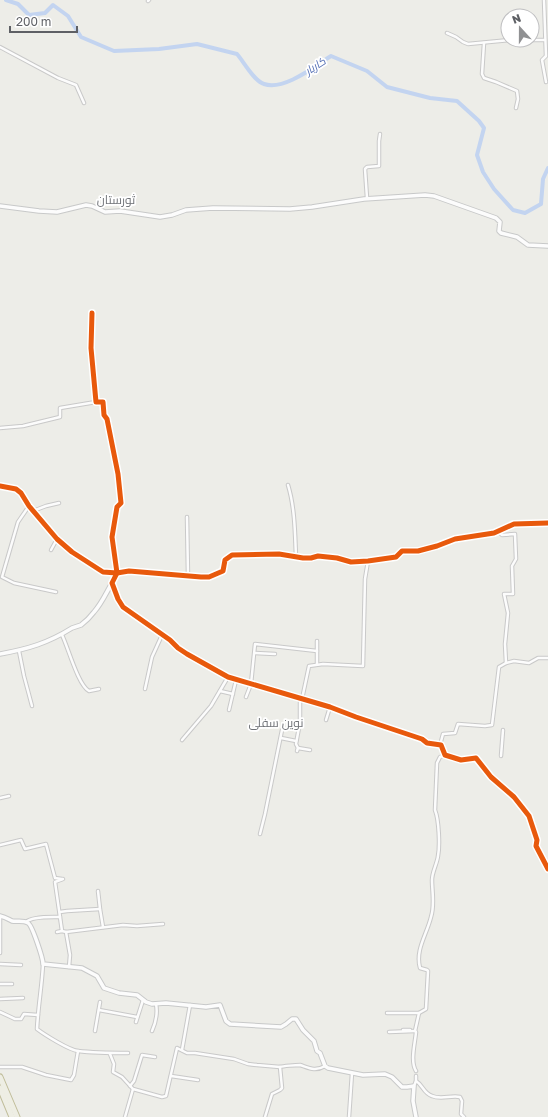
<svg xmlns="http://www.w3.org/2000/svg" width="548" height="1117" font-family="'Golos Text',Cairo,sans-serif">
<rect width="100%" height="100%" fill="#edede8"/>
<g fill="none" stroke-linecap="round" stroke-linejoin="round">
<!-- river -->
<path stroke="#c3d4f0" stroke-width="4" d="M 6,0 L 18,4 L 29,15 L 45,13 L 53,5 L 68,16 L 81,37 L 114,51 L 159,49 L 197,44 L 237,54 C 244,62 254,81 264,84 C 284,91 315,66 331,56 L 367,71 L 387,87 L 430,98 L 457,101 L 479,121 L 484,128 L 477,155 L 483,172 L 494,189 L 513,210 L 525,213 L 541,204 L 543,179 L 548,168"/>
<!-- street casing -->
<g stroke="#c9c9c9" stroke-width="4.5">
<g id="street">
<polyline points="544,0 546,56 542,60 546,82"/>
<polyline points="148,1 149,0"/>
<polyline points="447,33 456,37 463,42 468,44 510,40"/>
<polyline points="532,40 545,40"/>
<polyline points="484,43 482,74 484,78 496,82 517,91 518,99 516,108"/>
<polyline points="0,47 58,78 76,85 84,103"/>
<polyline points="367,198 365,169 367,167 379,166 379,141 380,134"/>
<path d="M 92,313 L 91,348 L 96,402 L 103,402 L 104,415 L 107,419 L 118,474 L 121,503 C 107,518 116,555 117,573 C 140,569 163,575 186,576 C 200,576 210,578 223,571 L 225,560 L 232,555 L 279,554 L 303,558 L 311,558 L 318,556 L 337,558 L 351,562 L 368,561 L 396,557 L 402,551 L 418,551 L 437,546 L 455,539 L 494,533 L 514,524 L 548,523"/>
<polyline points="0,428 23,426 60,417 60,408 96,402"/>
<path d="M 288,485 C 295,508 295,534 296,557"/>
<polyline points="29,506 18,522 2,577 14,583 56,592"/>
<polyline points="33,511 46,506 59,503"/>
<polyline points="187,517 188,576"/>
<polyline points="498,531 502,535 515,534 516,559 512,566 513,594 504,594 508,613 505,644 506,663"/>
<polyline points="51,550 57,539"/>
<path d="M 62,635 C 68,647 78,685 89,691 L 99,689"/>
<polyline points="317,641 317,664"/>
<polyline points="19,651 24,676 32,706"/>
<polyline points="255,653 275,654"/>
<polyline points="145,689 152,657 162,635"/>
<polyline points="220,691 233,694"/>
<polyline points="246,697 251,684 255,644 317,651"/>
<polyline points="229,710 236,680"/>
<polyline points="326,720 330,707"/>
<polyline points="281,738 296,741"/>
<polyline points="182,740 211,706 228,677"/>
<polyline points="440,745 443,734 455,733 458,724 485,726 492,725 499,667 506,663 514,661 529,663 538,658 548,658"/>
<polyline points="298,748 310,750"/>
<polyline points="297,751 298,748 296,744 300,722 300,702 302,699 309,666 323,664 363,666 365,579 368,561"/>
<polyline points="501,756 503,730"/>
<polyline points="0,798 9,796"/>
<polyline points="260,834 265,814 282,730"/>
<polyline points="0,845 21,840 25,849 46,844 55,878 62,879"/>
<polyline points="98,891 100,909 103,927"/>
<polyline points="60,912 67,911 100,909"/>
<polyline points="60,917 62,931 66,932 70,955 69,967"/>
<path d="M 26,922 C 32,916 52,917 60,917 L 55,882 L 63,879"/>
<polyline points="57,932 62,931"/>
<polyline points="66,932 123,925 137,926 163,924"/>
<polyline points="0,953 0,916"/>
<polyline points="0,964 21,965"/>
<path d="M 43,964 C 42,986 38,1007 37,1029 C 45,1035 69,1050 78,1051 C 95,1053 112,1053 128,1053"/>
<polyline points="0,984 12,984"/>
<polyline points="0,999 23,998"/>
<polyline points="99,1010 137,1017"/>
<polyline points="0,1012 15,1019 21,1019 24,1014 38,1015"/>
<polyline points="387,1013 419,1013"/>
<polyline points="136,1022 143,1000"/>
<polyline points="403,1030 410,1030"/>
<polyline points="95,1031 100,1002"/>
<path d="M 152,1031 C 156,1022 158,1014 156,1004"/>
<polyline points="389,1032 415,1031"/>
<polyline points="182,1050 190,1005"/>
<polyline points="110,1054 114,1064 113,1072 122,1077 133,1089 162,1097 166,1096 177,1048 187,1053 195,1053 234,1059 248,1064 257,1065 280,1067"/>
<polyline points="0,1067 22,1067 46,1075 71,1080 74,1075 78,1051"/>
<path d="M 416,1071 C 410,1061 415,1044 416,1032 L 415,1031 L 419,1013 L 426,1009 L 428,971 L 427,970 L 420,968 C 415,950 427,934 431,917 C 435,905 432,892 432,880 C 432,872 437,864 438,856 C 440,846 439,820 435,810 L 437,763 L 440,757 L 445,755"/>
<polyline points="171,1076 198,1080"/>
<path d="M 416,1081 C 423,1085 423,1093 432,1096 C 441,1100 451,1095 460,1097 L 462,1101 L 461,1114 L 464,1117"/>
<polyline points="130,1086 134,1081 142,1055 155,1057"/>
<polyline points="414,1086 416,1081 416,1076"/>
<polyline points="125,1117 133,1089"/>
<path d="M 265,1117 L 272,1094 L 280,1090 L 282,1088 L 280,1067 C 283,1066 296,1065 300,1065 C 309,1068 315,1072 325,1066"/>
<polyline points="349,1117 352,1073"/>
</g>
</g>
<!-- secondary casing -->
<g stroke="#c8c9c9" stroke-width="5.5">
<g id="secondary">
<polyline points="0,206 39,211 57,212 86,205 92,206 105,212 120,211 160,217 172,215 186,210 213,208 290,209 312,207 364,199 425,195 434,196 496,218 500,222 499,231 501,233 517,237 528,245 548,246"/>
<polyline points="0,486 16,489 21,493 29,506 57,539 72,552 103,572 117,573 112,583 118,599 123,607 170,640 178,648 187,654 228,677 330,707 356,717 422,739 427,743 441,745 445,755 461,760 476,758 491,777 514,797 529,816 537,840 536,846 548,869"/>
<path d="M 0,654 C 28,649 48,643 72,628 C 75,627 78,626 81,625 C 85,622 91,616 94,612 C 102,603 106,593 112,583"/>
<path d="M 0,916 C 5,917 8,919 12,921 C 17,922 23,920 28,923 C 32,925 43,958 43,964 L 82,968 L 97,976 L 104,988 L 119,993 L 137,995 L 146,1002 L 152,1004 L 166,1003 L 206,1007 L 220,1005 L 226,1021 L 230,1024 L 281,1027 L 286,1024 L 292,1019 L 296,1019 L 303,1030 L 314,1041 L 317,1051 L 320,1053 L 325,1066 L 328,1068 L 363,1075 L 385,1074 L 392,1077 L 402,1087 L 407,1087 L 414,1086 L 413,1101 L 416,1117"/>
</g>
</g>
<!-- highway casing -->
<g stroke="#c0bd9a" stroke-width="7">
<g id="highway">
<polyline points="0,1077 17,1117"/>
<polyline points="0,1088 12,1117"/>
</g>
</g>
<!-- street -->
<use href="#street" stroke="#fcfcfc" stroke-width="2.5"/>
<!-- secondary -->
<use href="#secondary" stroke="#fcfcfc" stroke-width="3.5"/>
<!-- highway -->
<use href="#highway" stroke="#eeeee4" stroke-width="5"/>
<!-- cycleway casing -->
<g stroke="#fff" stroke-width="8">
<g id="cycleway">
<polyline points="92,313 91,348 96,402 103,402 104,415 107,419 118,474 121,503 117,507 112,537 117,573 112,583 118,599 123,607 170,640 178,648 187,654 228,677 330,707 356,717 422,739 427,743 441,745 445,755 461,760 476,758 491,777 514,797 529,816 537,840 536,846 548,869"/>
<polyline points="0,486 16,489 21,493 29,506 57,539 72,552 103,572 117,573 129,571 201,577 209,577 223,571 225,560 232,555 279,554 303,558 311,558 318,556 337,558 351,562 368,561 396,557 402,551 418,551 437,546 455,539 494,533 514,524 548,523"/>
</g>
</g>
<!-- cycleway -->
<use href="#cycleway" stroke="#e8590c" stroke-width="5"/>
</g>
<g text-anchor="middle" stroke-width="3.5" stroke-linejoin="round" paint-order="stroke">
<!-- water labels -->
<g font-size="11" font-style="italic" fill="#5671b5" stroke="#fff">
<text transform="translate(315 66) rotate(-33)" y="4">کاربار</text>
</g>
<!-- quarter labels -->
<g font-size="12" fill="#6f7277" stroke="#fff">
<text x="116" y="204">ثورستان</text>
<text x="276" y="727">نوین سفلى</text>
</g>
</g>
<!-- north arrow -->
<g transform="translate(520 28) rotate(339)"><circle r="19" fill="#ffffff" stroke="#bfbfc1"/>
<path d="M0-3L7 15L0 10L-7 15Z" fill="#909193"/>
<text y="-6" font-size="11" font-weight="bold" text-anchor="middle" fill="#5e6065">N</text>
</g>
<!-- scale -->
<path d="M10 26v6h67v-6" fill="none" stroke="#5e6065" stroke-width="2"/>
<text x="16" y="26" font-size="12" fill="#5e6065" stroke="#ffffff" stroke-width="3" paint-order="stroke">200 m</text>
</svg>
